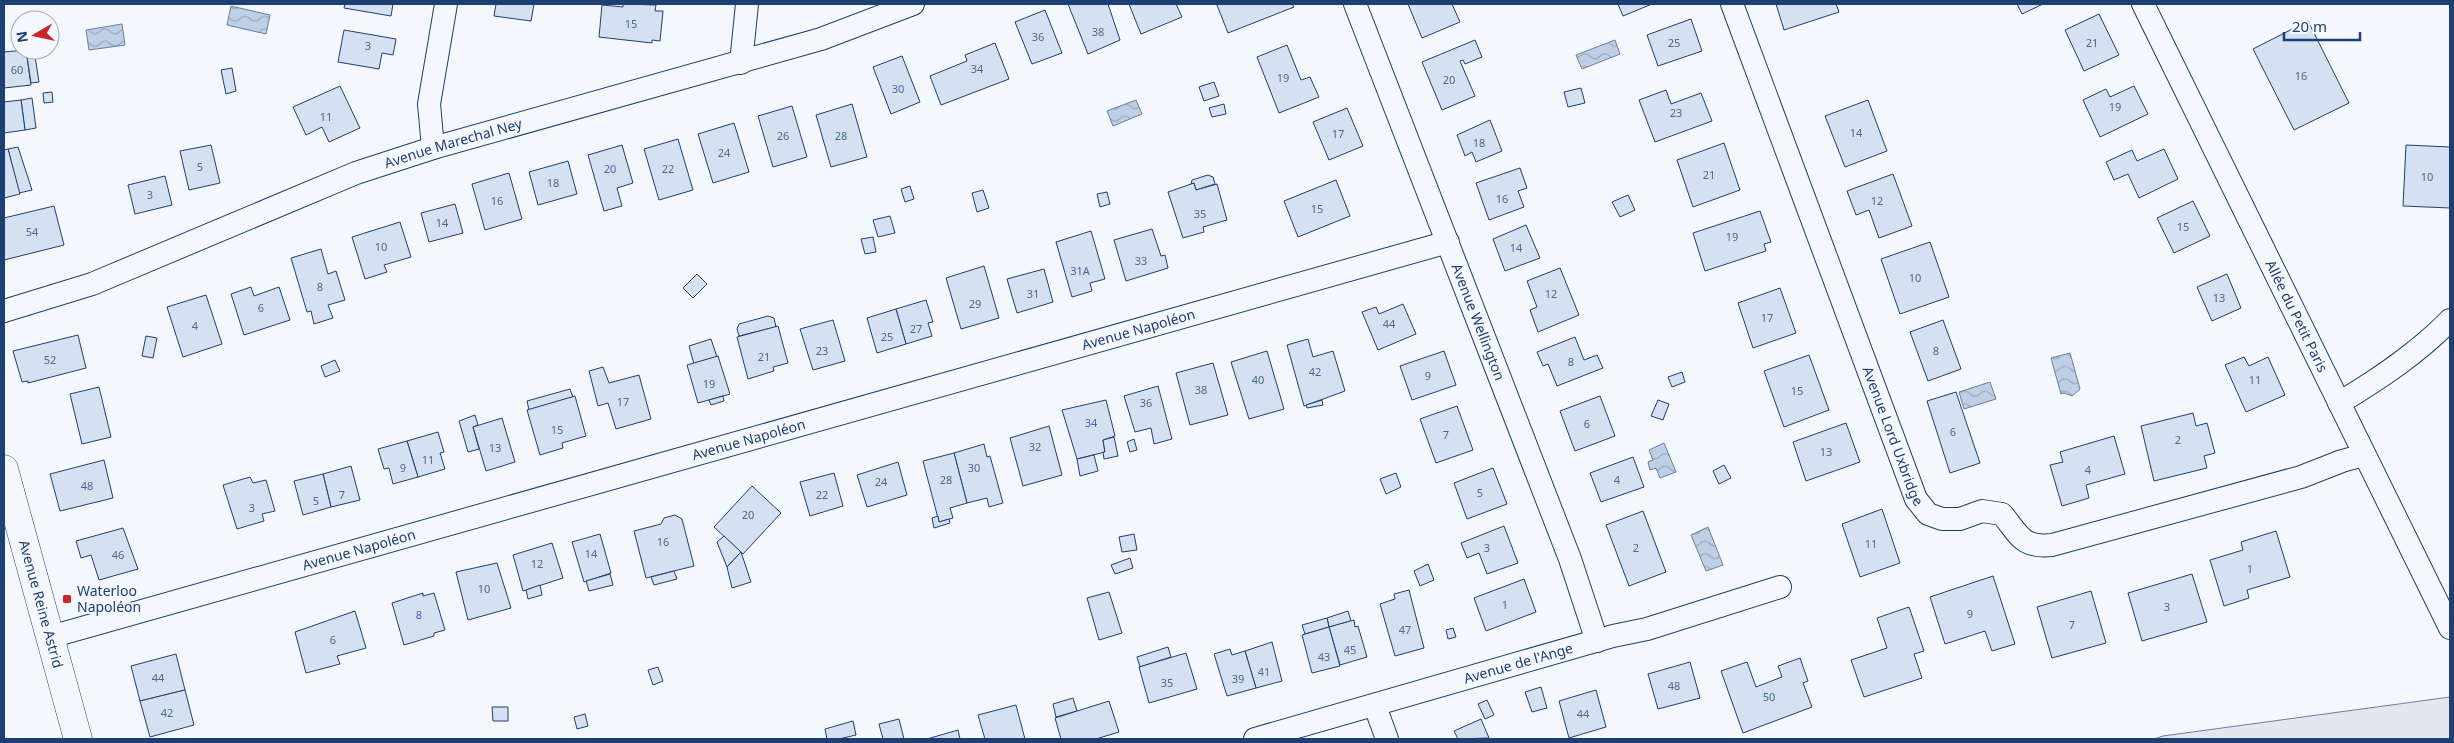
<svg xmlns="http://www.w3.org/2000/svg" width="2454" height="743" font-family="'Noto Sans',sans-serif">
<defs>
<pattern id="water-waves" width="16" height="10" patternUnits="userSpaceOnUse" patternTransform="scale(1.25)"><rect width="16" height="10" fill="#bed0e5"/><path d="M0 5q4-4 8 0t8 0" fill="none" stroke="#9aaabe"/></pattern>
</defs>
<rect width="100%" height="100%" fill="#f4f7fb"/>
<!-- parking -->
<polygon fill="#e3e8f0" stroke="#687fa3" points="2450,697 2450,739 2154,739 2163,736"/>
<!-- water -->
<g fill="url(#water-waves)" stroke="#687fa3">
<polygon points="231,6 270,15 266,34 227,25"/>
<polygon points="122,24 125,45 89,50 86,30"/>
<polygon points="1615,40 1620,54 1582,69 1576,55"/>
<polygon points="1136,100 1142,114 1113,126 1107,111"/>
<polygon points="2070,353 2080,389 2072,396 2064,393 2061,394 2051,358"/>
<polygon points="1990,382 1996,399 1964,409 1959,392"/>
<polygon points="1664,443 1676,472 1660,478 1656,468 1650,470 1648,462 1653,460 1649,450"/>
<polygon points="1708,527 1723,565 1706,571 1691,535"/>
</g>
<!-- building -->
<g fill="#d5e0f0" stroke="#1d3f73">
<polygon points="345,4 393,4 391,16 344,8"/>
<polygon points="496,4 534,4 531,21 494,16"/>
<polygon points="623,4 656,5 655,11 663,11 660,41 652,40 652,43 599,37 602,5 623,7"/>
<polygon points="1068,4 1108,4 1120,40 1088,54"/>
<polygon points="1129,4 1176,4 1182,17 1141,34"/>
<polygon points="1220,4 1292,4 1294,7 1228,33 1217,5"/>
<polygon points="1408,4 1452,4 1460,22 1422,38"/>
<polygon points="1618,4 1652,4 1623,16"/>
<polygon points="1776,4 1836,4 1839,12 1784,30"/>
<polygon points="2017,4 2043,4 2022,14"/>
<polygon points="1045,10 1062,53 1032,64 1015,22"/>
<polygon points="2099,14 2119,55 2084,71 2065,30"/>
<polygon points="1691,19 1702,51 1658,66 1647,35"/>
<polygon points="2308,21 2349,103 2294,130 2253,49"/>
<polygon points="344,30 396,39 393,55 382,53 379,69 338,62"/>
<polygon points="1475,40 1482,57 1465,64 1463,60 1460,61 1475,96 1442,110 1422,62"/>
<polygon points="995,43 1009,79 941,105 930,76 967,61 965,55"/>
<polygon points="1287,45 1301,80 1310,77 1319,97 1279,113 1257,57"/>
<polygon points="26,50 31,85 4,88 4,52"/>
<polygon points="26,50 34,50 39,82 31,83"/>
<polygon points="902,56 920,102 891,114 873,67"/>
<polygon points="232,68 236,91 226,94 221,70"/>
<polygon points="1214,82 1219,96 1204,101 1199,87"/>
<polygon points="340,86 360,128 329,142 322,127 306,135 293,107"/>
<polygon points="2134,86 2148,114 2100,137 2083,100 2106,89 2110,97"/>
<polygon points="1581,88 1585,103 1568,107 1564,92"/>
<polygon points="1666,90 1671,104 1701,93 1712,121 1655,142 1639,100"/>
<polygon points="52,92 53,102 44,103 43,93"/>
<polygon points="32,98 36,128 25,130 21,100"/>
<polygon points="21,100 25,130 4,133 4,102"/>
<polygon points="1868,100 1887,151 1845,167 1825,116"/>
<polygon points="852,104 867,157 831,167 816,115"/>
<polygon points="1224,104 1226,114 1212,117 1209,108"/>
<polygon points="792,106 807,157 773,167 758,116"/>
<polygon points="1347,108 1363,146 1329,160 1313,122"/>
<polygon points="1490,120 1502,151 1476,162 1472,152 1465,156 1457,135"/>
<polygon points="734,123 749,172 713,183 698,134"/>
<polygon points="678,139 693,190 659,200 644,149"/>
<polygon points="1724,143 1740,190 1693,207 1677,160"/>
<polygon points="211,145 220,183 189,190 180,151"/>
<polygon points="622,145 633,183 617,188 622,206 604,211 588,155"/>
<polygon points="2406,145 2450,147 2450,208 2403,206"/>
<polygon points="18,147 32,190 19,193 8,149"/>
<polygon points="8,149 20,194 4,198 4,150"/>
<polygon points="2164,149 2178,179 2139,198 2128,174 2114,180 2106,162 2132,150 2137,161"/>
<polygon points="568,161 577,194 538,205 529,172"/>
<polygon points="1520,168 1527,188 1518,191 1524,207 1489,220 1476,183"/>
<polygon points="509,173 522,219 485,230 472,184"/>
<polygon points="1893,174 1912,226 1879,238 1869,210 1856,215 1847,191"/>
<polygon points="1208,175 1213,177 1215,184 1196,190 1194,183 1191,184 1192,180"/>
<polygon points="165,176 172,205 135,214 128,185"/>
<polygon points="1336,180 1350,216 1298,237 1284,201"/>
<polygon points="1194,183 1196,190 1217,184 1227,220 1203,227 1204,232 1183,238 1168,192"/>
<polygon points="910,186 914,199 905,202 901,189"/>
<polygon points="983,190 989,208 977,212 972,193"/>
<polygon points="1107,192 1110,204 1100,207 1097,194"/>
<polygon points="1628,195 1635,210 1620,217 1612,202"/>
<polygon points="2193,201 2210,236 2174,253 2157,218"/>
<polygon points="455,204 463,233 429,242 421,213"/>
<polygon points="54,206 64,245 4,260 4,218"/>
<polygon points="1760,211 1771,242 1764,244 1766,251 1705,271 1693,233"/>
<polygon points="890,216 895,233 878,237 873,220"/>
<polygon points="400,222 411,257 384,265 387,272 365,279 352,237"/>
<polygon points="1526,225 1540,258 1505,271 1493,239"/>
<polygon points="1152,229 1161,256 1165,255 1168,268 1126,281 1114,240"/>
<polygon points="1091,231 1105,279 1090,283 1092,291 1072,297 1056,242"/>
<polygon points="873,237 876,252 865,254 861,239"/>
<polygon points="1930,242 1949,297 1900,314 1881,259"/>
<polygon points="321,249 328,274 336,271 345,300 328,305 333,318 314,324 311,311 307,312 291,258"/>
<polygon points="984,266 999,318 961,329 946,278"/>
<polygon points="1560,268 1579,315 1538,332 1530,310 1537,307 1527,281"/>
<polygon points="1044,269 1053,302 1017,313 1007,279"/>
<polygon points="697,274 707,284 693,298 683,288"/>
<polygon points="2227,274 2241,308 2212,321 2197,287"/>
<polygon points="251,287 254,296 279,287 290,320 244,335 231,294"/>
<polygon points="1780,288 1796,333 1753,348 1738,303"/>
<polygon points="206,295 222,344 183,357 167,307"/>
<polygon points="926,300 933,322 928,323 932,336 906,344 896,309"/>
<polygon points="1403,304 1416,334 1378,350 1362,312 1376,307 1379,314"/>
<polygon points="896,309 906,344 877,353 867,318"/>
<polygon points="768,316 774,318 776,327 739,336 737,329 739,324"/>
<polygon points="833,320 845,361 813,370 800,329"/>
<polygon points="1943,320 1961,369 1928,381 1910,332"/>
<polygon points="778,326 788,363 773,367 774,371 748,379 737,337"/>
<polygon points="78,335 86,368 28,383 28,381 22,382 13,351"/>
<polygon points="146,336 157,338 153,358 142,356"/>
<polygon points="1575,337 1584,360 1597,355 1603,368 1557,386 1548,364 1543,366 1537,352"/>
<polygon points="711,339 717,357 694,364 689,346"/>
<polygon points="1308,339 1313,357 1333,351 1345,391 1304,406 1287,345"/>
<polygon points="1267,351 1284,409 1249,419 1231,362"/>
<polygon points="1444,351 1456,385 1412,400 1400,366"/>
<polygon points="1809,355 1829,410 1784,427 1764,371"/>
<polygon points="718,356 730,394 698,403 687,365"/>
<polygon points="2244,357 2249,366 2268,357 2285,395 2246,412 2225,365"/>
<polygon points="335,360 340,371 325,377 321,366"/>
<polygon points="1213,363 1228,415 1190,425 1176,373"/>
<polygon points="603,367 609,383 639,375 651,419 616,429 608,403 598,406 589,371"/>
<polygon points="1682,372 1685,382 1672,387 1668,377"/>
<polygon points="1158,386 1172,439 1154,444 1151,428 1135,432 1124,396"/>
<polygon points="99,387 111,437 82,444 70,394"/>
<polygon points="570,389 573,397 529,410 527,401"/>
<polygon points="1956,392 1980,463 1950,473 1927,401"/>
<polygon points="575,396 586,436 562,443 563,448 540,455 527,410"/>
<polygon points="723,396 724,401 711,405 709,400"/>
<polygon points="1600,396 1615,436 1575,451 1560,411"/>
<polygon points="1106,400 1115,436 1103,440 1105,452 1077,459 1062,410"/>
<polygon points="1322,400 1323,405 1307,408 1306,405"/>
<polygon points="1658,400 1669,404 1663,420 1651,416"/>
<polygon points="1457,406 1473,450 1436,463 1420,419"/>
<polygon points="2193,413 2196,426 2207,423 2215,453 2204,456 2207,468 2154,481 2141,426"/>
<polygon points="475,415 478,425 473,427 479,449 468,452 459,421"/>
<polygon points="502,418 515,462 486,471 473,427"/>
<polygon points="1846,423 1860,462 1806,481 1793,442"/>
<polygon points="1049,426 1062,475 1023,486 1010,438"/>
<polygon points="438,432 444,452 440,453 445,469 418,477 407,441"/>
<polygon points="2114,436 2125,474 2086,485 2089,498 2062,506 2050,465 2063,462 2060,452"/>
<polygon points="1114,437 1118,456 1104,459 1103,452 1105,452 1103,440"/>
<polygon points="1134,439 1137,450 1130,452 1127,442"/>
<polygon points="407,441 418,477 393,484 389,468 384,469 378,449"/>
<polygon points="984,444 987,457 990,456 1003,503 989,507 987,498 967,503 954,453"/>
<polygon points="954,453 967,503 950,508 953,518 939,522 923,461"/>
<polygon points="1094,455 1098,471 1080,476 1077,459"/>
<polygon points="1633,457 1644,487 1601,502 1590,473"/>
<polygon points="104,460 113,498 60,511 50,474"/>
<polygon points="898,462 907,495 867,507 857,475"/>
<polygon points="1724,465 1731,478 1719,484 1713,471"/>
<polygon points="351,466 360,500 331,507 323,474"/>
<polygon points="1493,468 1507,504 1467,519 1454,483"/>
<polygon points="834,473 843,506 810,516 800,482"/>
<polygon points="1396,473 1401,487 1386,494 1380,479"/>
<polygon points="323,474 331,507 303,515 294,481"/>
<polygon points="250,477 253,483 266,480 275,511 262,514 264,521 237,529 223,485"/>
<polygon points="752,486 781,513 743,554 714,527"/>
<polygon points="1882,509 1900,563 1860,577 1842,524"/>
<polygon points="1643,511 1666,572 1629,586 1606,525"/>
<polygon points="675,515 682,519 694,566 646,578 634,531 661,524 664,518"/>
<polygon points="938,516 939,522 949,519 950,523 934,528 932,518"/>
<polygon points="1504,526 1518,563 1487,574 1479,553 1467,558 1461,543"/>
<polygon points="123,528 138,569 99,580 91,555 81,558 76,541"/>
<polygon points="2276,531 2290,577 2247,590 2249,598 2224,606 2210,560 2243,550 2241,542"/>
<polygon points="600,534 611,573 584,582 572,542"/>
<polygon points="1134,534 1137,550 1122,552 1119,537"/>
<polygon points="724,536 741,552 727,567 717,542"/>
<polygon points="552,543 563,578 523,591 513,555"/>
<polygon points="741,552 751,582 732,588 727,567"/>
<polygon points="1130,558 1133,568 1115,574 1111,565"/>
<polygon points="497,563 511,608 468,620 456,572"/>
<polygon points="1428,564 1434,580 1420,586 1414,571"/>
<polygon points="674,571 677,579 654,585 651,577"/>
<polygon points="610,574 613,585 589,591 586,581"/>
<polygon points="2192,574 2207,622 2142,641 2128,593"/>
<polygon points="1993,576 2015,644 1992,651 1985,631 1945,644 1930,597"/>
<polygon points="1524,579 1536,612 1486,631 1474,598"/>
<polygon points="540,585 542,595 528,599 526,590"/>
<polygon points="1409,590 1424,648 1395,656 1380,604 1395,599 1394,594"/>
<polygon points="2091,591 2106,643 2052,658 2037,607"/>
<polygon points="1109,592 1122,633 1099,640 1087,598"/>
<polygon points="423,593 423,596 434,593 445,630 434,633 434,636 404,645 392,603"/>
<polygon points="1909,607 1924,651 1914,654 1922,678 1864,697 1851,660 1887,648 1877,618"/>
<polygon points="355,611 366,648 337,656 340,664 306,673 295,632"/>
<polygon points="1348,611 1351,621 1329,627 1327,618"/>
<polygon points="1327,618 1329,627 1305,634 1302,625"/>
<polygon points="1354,620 1355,627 1358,626 1367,657 1340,665 1329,627"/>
<polygon points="1329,627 1340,666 1312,673 1302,635"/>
<polygon points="1453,628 1456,637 1448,639 1446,630"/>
<polygon points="1272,642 1282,681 1256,688 1245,651"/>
<polygon points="1168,647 1171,657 1140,667 1137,657"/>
<polygon points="1230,649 1232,655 1245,651 1256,688 1227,696 1214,654"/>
<polygon points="1186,653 1197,689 1149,703 1139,667"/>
<polygon points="176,654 185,690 140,701 131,666"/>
<polygon points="1800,658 1808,681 1803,683 1812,707 1743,733 1721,671 1747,662 1756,687 1782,677 1778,666"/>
<polygon points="1690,662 1700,698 1658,709 1648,674"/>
<polygon points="658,667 663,681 653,685 648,670"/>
<polygon points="1541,687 1547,708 1532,712 1525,692"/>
<polygon points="185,690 194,725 150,737 140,701"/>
<polygon points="1596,690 1606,727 1569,738 1559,701"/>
<polygon points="1073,698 1077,711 1056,717 1053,704"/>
<polygon points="1487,700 1494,715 1485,719 1478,704"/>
<polygon points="1109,701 1119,732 1096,739 1061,739 1055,718"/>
<polygon points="1016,705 1025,739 985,739 978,715"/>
<polygon points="492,707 508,707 508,721 493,721"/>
<polygon points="585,714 588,726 577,729 574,717"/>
<polygon points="899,719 904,739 883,739 879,724"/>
<polygon points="1481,719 1489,738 1458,739 1454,731"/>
<polygon points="853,721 856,735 839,739 827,739 825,729"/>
<polygon points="958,730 960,739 927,739"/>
</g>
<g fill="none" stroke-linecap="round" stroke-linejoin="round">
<!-- street casing -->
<g stroke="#1d3f73" stroke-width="24">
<g id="street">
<path id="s1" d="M 1355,4 L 1570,559 L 1597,641"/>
<path id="s2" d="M 1732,4 L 1916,499 L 1928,514 L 1942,519 L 1960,519 L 1982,511 L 2002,514 C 2020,536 2022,548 2052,545 L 2301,477 L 2342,461 L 2364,455"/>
<path id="s3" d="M 2143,4 L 2450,628"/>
<polyline points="741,63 747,4"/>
<polyline points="433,148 429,104 446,4"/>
<path id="s4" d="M 4,311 L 92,284 L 356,173 L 433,148 L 821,39 L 913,4"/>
<path d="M 2339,403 C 2379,379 2418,353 2450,320"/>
<path id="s5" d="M 50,637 L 1448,242"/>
<polyline points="1375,706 1387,739"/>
<path id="s6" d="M 1255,739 L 1613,636 L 1647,629 L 1780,587"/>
</g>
</g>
<!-- secondary casing -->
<g stroke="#1d3f73" stroke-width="29">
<g id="secondary">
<path id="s7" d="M 4,469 L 78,739"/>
</g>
</g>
<!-- street -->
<use href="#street" stroke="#f4f7fb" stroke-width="22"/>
<!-- secondary -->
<use href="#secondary" stroke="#f4f7fb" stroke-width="28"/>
</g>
<!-- markers -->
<rect fill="#c62828" stroke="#f4f7fb" stroke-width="2" x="62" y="594" width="10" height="10" rx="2.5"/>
<g text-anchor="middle" stroke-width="4" stroke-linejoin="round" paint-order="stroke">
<!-- number labels -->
<g font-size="11" fill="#4b6792">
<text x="631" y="28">15</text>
<text x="1098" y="36">38</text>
<text x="1038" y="41">36</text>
<text x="1674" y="47">25</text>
<text x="2092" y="47">21</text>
<text x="368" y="50">3</text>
<text x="977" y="73">34</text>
<text x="17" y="74">60</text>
<text x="2301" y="80">16</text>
<text x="1283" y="82">19</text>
<text x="1449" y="84">20</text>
<text x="898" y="93">30</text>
<text x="2115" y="111">19</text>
<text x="1676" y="117">23</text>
<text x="326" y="121">11</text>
<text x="1856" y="137">14</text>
<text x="1338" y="138">17</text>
<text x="783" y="140">26</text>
<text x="841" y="140">28</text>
<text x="1479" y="147">18</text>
<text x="724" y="157">24</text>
<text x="200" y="171">5</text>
<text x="610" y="173">20</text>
<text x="668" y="173">22</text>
<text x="1709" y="179">21</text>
<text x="2427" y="181">10</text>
<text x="553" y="187">18</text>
<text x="150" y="199">3</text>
<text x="1502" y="203">16</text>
<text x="497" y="205">16</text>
<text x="1877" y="205">12</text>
<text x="1317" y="213">15</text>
<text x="1200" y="218">35</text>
<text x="442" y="227">14</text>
<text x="2183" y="231">15</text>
<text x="32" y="236">54</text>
<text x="1732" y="241">19</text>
<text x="381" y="251">10</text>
<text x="1516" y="252">14</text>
<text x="1141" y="265">33</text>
<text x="1080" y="275">31A</text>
<text x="1915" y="282">10</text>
<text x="320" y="291">8</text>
<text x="1033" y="298">31</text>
<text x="1551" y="298">12</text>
<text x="2219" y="302">13</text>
<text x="975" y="308">29</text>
<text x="261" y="312">6</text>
<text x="1767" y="322">17</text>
<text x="1389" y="328">44</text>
<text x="195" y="330">4</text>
<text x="916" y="333">27</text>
<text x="887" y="341">25</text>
<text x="822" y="355">23</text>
<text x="1936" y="355">8</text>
<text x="764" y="361">21</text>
<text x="50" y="364">52</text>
<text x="1571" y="366">8</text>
<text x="1315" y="376">42</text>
<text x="1428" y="380">9</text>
<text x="1258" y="384">40</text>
<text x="2255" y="384">11</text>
<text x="709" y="388">19</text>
<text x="1201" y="394">38</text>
<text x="1797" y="395">15</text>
<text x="623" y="406">17</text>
<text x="1146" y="407">36</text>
<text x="1091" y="427">34</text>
<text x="1587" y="428">6</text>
<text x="557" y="434">15</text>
<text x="1953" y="436">6</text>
<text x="1446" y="439">7</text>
<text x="2178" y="444">2</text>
<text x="1035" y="451">32</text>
<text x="495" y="452">13</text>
<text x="1826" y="456">13</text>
<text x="428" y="464">11</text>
<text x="403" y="472">9</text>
<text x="974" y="472">30</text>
<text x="2088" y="474">4</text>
<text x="946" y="484">28</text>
<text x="1617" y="484">4</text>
<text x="881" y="486">24</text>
<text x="87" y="490">48</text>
<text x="1480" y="497">5</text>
<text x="342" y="499">7</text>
<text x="822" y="499">22</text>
<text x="316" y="505">5</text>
<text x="252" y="512">3</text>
<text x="748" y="519">20</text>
<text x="663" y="546">16</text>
<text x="1871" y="548">11</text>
<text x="1487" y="552">3</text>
<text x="1636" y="552">2</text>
<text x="591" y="558">14</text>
<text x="118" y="559">46</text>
<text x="537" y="568">12</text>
<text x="2250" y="573">1</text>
<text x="484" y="593">10</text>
<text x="1505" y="609">1</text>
<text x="2167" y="611">3</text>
<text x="1970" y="618">9</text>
<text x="419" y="619">8</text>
<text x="2072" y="629">7</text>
<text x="1405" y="634">47</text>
<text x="333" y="644">6</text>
<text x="1350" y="654">45</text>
<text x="1324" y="661">43</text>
<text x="1264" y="676">41</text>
<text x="158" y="682">44</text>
<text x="1238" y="683">39</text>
<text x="1167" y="687">35</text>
<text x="1674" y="690">48</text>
<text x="1769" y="701">50</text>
<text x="167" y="717">42</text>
<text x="1583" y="718">44</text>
</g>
<!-- street labels -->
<g font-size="14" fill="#1d3f73" stroke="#f4f7fb">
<text dy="5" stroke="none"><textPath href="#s4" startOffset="480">Avenue Marechal Ney</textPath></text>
<text dy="5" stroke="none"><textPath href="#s3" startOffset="348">Allée du Petit Paris</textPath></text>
<text dy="5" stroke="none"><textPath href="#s1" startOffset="341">Avenue Wellington</textPath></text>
<text dy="5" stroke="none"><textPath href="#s5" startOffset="1131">Avenue Napoléon</textPath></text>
<text dy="5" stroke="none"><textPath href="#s2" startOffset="461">Avenue Lord Uxbridge</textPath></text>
<text dy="5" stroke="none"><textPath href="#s5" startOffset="726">Avenue Napoléon</textPath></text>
<text dy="5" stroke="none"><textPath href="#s5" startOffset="321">Avenue Napoléon</textPath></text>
<text dy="5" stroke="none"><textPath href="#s7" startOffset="140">Avenue Reine Astrid</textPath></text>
<text dy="5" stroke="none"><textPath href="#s6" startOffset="274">Avenue de l'Ange</textPath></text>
</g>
<!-- poi labels -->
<g font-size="14" fill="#1d3f73" stroke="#f4f7fb" text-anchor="start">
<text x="77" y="596">Waterloo<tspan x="77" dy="16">Napoléon</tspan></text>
</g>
</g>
<!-- border -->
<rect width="2454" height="743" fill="none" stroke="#1d3f73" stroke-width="10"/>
<!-- north arrow -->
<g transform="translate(35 35) rotate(261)"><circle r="24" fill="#f4f7fb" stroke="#9eadc5"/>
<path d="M0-4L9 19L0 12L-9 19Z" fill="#c62828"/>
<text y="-8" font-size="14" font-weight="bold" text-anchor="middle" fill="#1d3f73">N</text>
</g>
<!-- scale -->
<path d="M2284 32v8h76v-8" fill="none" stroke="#1d3f73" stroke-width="2.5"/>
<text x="2292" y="32" font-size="15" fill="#1d3f73" stroke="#f4f7fb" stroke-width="4" paint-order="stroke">20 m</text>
</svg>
